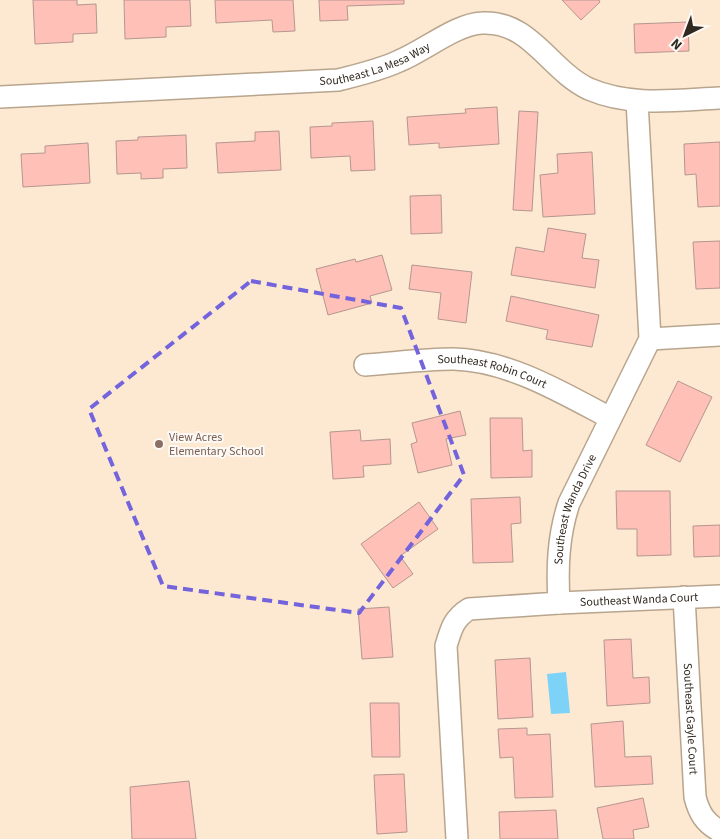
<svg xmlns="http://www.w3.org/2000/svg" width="720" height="839" font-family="'Source Sans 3',sans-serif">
<rect width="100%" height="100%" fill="#fde9d1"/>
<!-- water -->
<polygon fill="#7cd3f7" points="566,672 570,713 551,714 547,674"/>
<!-- building -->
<g fill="#fec0b7" stroke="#b59691">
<polygon points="33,0 77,0 77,5 96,4 97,33 73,34 73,42 35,44"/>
<polygon points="124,0 190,0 191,26 166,27 166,37 125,39"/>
<polygon points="215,0 293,0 295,31 273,32 272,20 216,23"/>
<polygon points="319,0 404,0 404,4 347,6 348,20 320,21"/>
<polygon points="562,0 599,0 600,2 581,20"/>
<polygon points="688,22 689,51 635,53 634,24"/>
<polygon points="497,107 499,144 439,148 439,143 409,145 407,117 466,113 465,109"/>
<polygon points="519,111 538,112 532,211 513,210"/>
<polygon points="373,121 375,170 351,171 350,156 311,158 310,127 332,126 332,123"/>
<polygon points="279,131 281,170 218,173 216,143 255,141 255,132"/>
<polygon points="186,135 187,168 163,169 163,178 141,179 141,173 117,174 116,141 138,140 138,137"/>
<polygon points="720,142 720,206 698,207 696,174 685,175 684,144"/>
<polygon points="88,143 90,183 23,187 21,154 45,153 45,146"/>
<polygon points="592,152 595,214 543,217 540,175 558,173 557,154"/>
<polygon points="441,195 442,233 411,234 410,196"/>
<polygon points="548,228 586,234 582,258 599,260 595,288 511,275 516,247 544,252"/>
<polygon points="720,241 720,288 696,289 693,242"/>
<polygon points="382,255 392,290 370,296 372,303 328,315 316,269 355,259 356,262"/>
<polygon points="412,265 472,272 466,323 438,319 441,293 409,289"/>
<polygon points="511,296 599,315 592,347 546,339 548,330 506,321"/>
<polygon points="678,381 712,397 680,462 646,445"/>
<polygon points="460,411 466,435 446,439 452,465 418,473 411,444 417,442 412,423"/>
<polygon points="490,418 522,418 523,451 532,450 532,477 491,478"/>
<polygon points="360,430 361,441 390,439 391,464 363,466 364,477 333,479 330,432"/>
<polygon points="616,491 670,491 671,555 637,556 637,529 617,529"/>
<polygon points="520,497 521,523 511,524 513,562 473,563 471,499"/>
<polygon points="419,502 438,529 400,556 413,574 393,588 361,544"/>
<polygon points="720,525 720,556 694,557 693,526"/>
<polygon points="389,607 393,657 362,659 358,609"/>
<polygon points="631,639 633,678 649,677 650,703 607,706 604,640"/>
<polygon points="530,658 533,717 498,719 495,660"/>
<polygon points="370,703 399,703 400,757 372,757"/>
<polygon points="623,721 625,757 651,756 653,784 595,787 591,724"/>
<polygon points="527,728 527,735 550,734 553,797 515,798 513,757 500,758 498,729"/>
<polygon points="404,774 407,832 377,834 374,775"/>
<polygon points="189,781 196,839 132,839 130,787"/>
<polygon points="643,798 649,827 633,830 634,839 603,839 597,808"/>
<polygon points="556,810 558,839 500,839 499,812"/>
</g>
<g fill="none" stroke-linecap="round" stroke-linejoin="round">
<!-- minor casing -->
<g stroke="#b8a58e" stroke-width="24">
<g id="minor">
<path id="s1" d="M 0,97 L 338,80 C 358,75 380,70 399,61 C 424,51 456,24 482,23 C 530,20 550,71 589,89 C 631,107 676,100 720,98"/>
<polyline points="650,339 720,335"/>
<path id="s2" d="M 365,365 C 394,363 424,359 453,359 C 508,360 563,393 610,418"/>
<path id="s3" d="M 684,597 L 695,797 C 699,813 705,823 720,831"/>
<path id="s4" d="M 559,603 L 720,596"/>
<path id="s5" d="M 457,839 L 446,646 C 451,629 454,618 469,609 L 559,603 C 557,568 558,536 569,503 L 650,339 L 637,101"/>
</g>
</g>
<!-- minor -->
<use href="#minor" stroke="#fff" stroke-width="21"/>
</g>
<!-- marked area -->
<path fill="none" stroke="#7363dd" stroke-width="4" stroke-dasharray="10 6" stroke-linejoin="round" d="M 251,281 L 401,308 L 464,475 L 359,613 L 163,586 L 89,409 Z"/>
<!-- markers -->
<circle fill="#8d6e63" stroke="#fdf9f4" stroke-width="2" cx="159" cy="444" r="5"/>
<g text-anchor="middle" stroke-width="4" stroke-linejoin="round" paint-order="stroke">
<!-- street labels -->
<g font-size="12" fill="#302920" stroke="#fdf9f4">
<text dy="4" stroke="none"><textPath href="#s1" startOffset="378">Southeast La Mesa Way</textPath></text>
<text dy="4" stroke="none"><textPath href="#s2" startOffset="129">Southeast Robin Court</textPath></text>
<text dy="4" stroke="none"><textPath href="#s5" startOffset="425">Southeast Wanda Drive</textPath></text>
<text dy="4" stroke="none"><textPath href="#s4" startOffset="80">Southeast Wanda Court</textPath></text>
<text dy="4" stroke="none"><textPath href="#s3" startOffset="122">Southeast Gayle Court</textPath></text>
</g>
<!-- education labels -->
<g font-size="12" fill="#785e54" stroke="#fdf9f4" text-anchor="start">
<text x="169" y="441">View Acres<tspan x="169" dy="14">Elementary School</tspan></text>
</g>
</g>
<!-- north arrow -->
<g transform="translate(685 35) rotate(222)" stroke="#fdf9f4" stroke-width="4" paint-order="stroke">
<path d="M0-4L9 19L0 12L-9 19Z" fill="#302920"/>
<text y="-8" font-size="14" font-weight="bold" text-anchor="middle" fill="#302920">N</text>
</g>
</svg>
